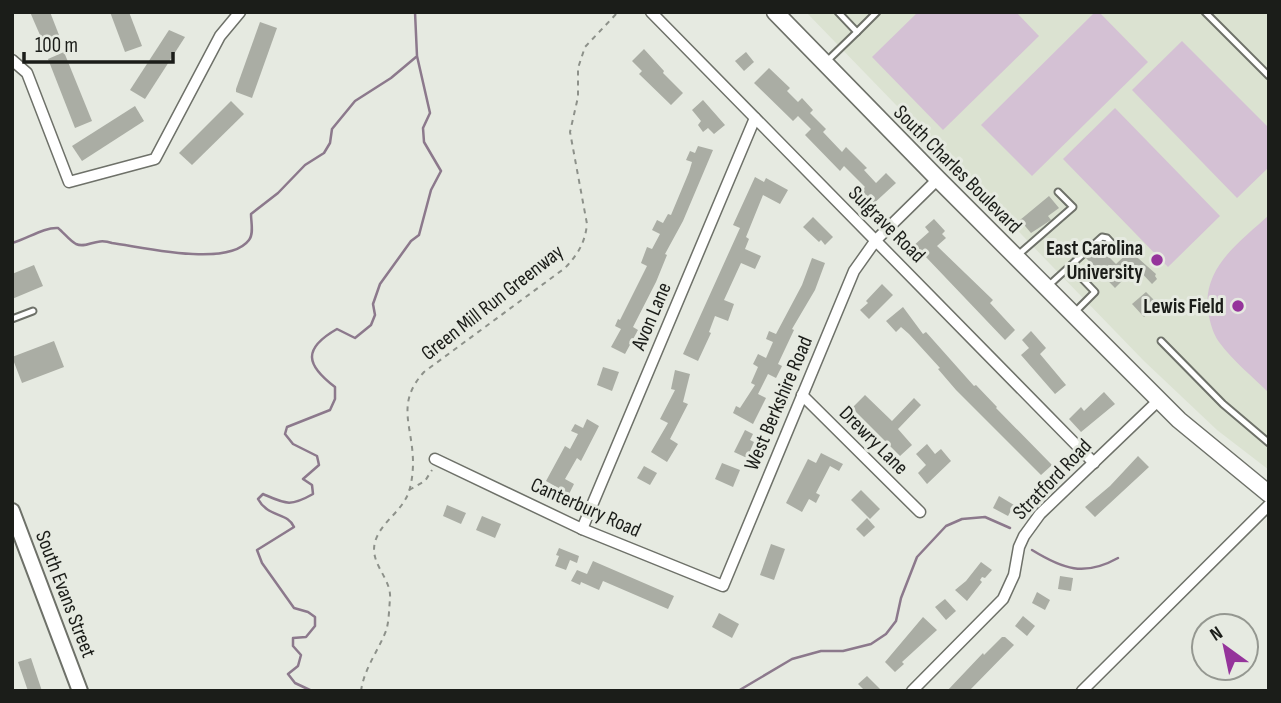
<svg xmlns="http://www.w3.org/2000/svg" width="1281" height="703" font-family="'Sofia Sans Condensed',sans-serif">
<rect width="100%" height="100%" fill="#e6eae1"/>
<!-- built -->
<polygon fill="#dbe2d1" points="806,12 1269,12 1269,470 1217,430 1144,361"/>
<!-- green -->
<g fill="#d4c1d4">
<polygon points="918,12 1016,12 1039,36 943,130 872,57"/>
<polygon points="1095,12 1099,12 1148,62 1032,176 981,125"/>
<polygon points="1182,41 1269,128 1269,167 1237,198 1132,90"/>
<polygon points="1115,108 1220,216 1168,267 1063,159"/>
<path d="M 1269,215 L 1269,393 C 1253,377 1233,361 1219,342 C 1213,334 1210,322 1208,312 C 1202,267 1240,242 1269,215 Z"/>
</g>
<g fill="none" stroke-linecap="round" stroke-linejoin="round">
<!-- stream -->
<g stroke="#8c798c" stroke-width="2.5">
<path d="M 12,243 C 27,239 44,227 58,228 C 64,233 70,241 76,244 C 87,249 95,237 112,243 C 143,247 228,268 249,240 C 254,234 251,222 251,214 L 278,193 L 305,165 L 324,153 L 330,143 L 332,129 L 355,101 L 391,78 L 416,57"/>
<path d="M 1032,550 C 1063,569 1084,577 1118,558"/>
<path d="M 312,691 L 295,683 L 288,674 L 298,666 L 301,655 L 293,646 L 293,638 L 306,637 L 315,626 L 315,617 L 308,612 L 294,608 L 262,563 L 257,550 L 294,527 C 288,512 268,518 258,499 L 263,494 C 286,504 290,507 313,494 L 312,485 L 303,479 L 319,465 L 317,456 L 293,444 L 285,434 L 287,427 L 330,410 L 335,399 L 335,387 C 306,365 302,349 337,329 L 355,338 L 371,325 L 375,315 L 373,304 L 380,284 L 411,241 L 419,235 L 431,190 L 441,171 L 424,142 L 423,128 L 430,113 L 417,56 L 415,12"/>
<polyline points="738,691 792,659 821,651 843,651 871,644 886,634 896,621 901,598 917,557 946,526 962,519 985,517 1010,528"/>
</g>
</g>
<!-- building -->
<g fill="#aaada4">
<polygon points="30,12 50,12 59,35 43,42"/>
<polygon points="110,12 129,12 142,46 125,52"/>
<polygon points="260,22 277,28 252,98 236,92 236,89"/>
<polygon points="169,30 185,37 145,99 130,90"/>
<polygon points="644,49 664,71 663,73 683,93 671,105 639,74 642,71 632,61"/>
<polygon points="64,52 92,121 75,128 48,59"/>
<polygon points="746,52 754,62 744,71 735,61"/>
<polygon points="769,68 790,88 787,91 798,102 802,98 813,110 810,113 826,129 823,132 842,152 846,147 867,168 864,170 876,183 886,173 896,183 872,205 860,192 865,187 844,166 840,171 805,135 811,129 798,116 793,121 754,83"/>
<polygon points="703,100 725,125 714,134 708,128 703,132 698,125 701,121 692,110"/>
<polygon points="231,101 244,114 192,165 179,153"/>
<polygon points="135,106 144,121 82,161 72,146"/>
<polygon points="698,146 713,150 683,221 665,254 667,255 656,282 633,327 638,330 625,354 611,347 621,329 615,326 618,319 620,320 647,266 641,263 647,247 652,249 660,234 652,230 657,220 663,223 668,214 671,215 689,172 692,162 686,160 690,151 695,153"/>
<polygon points="755,177 764,182 766,178 788,190 780,204 763,195 746,237 749,239 745,249 761,256 755,269 741,263 724,300 734,304 728,321 715,316 709,332 711,333 698,361 683,354 740,228 733,225"/>
<polygon points="1049,196 1059,208 1048,216 1051,220 1031,233 1020,220"/>
<polygon points="813,217 833,237 825,245 821,240 819,242 803,227"/>
<polygon points="934,219 945,231 942,234 946,238 937,246 993,300 990,303 1015,330 1005,340 925,256 922,259 912,247 929,232 925,227"/>
<polygon points="1099,247 1116,264 1130,251 1156,274 1155,276 1157,279 1152,284 1136,267 1115,288 1086,258"/>
<polygon points="812,258 825,263 815,290 792,329 794,330 778,364 782,366 776,378 768,374 758,394 766,398 753,424 733,413 736,406 740,408 755,385 751,383 758,367 753,364 758,354 766,358 773,342 766,339 769,331 776,334 802,285"/>
<polygon points="34,265 43,286 12,299 12,274"/>
<polygon points="882,284 893,295 869,319 860,310 868,303 866,301"/>
<polygon points="1146,292 1158,304 1144,317 1132,304"/>
<polygon points="903,307 923,334 926,332 974,386 976,385 997,407 996,408 1052,465 1041,475 956,390 938,369 940,368 909,334 901,327 896,332 886,321"/>
<polygon points="1031,331 1046,348 1040,354 1066,385 1055,394 1021,355 1029,348 1022,340"/>
<polygon points="54,341 64,367 22,383 12,357"/>
<polygon points="603,367 619,372 612,391 597,385"/>
<polygon points="675,370 690,374 683,402 688,404 670,439 678,444 667,462 651,452 668,423 660,419 675,390 671,389"/>
<polygon points="1104,392 1115,404 1081,432 1069,419 1081,407 1084,411"/>
<polygon points="865,395 892,421 914,398 921,405 898,429 912,445 900,456 852,408"/>
<polygon points="587,419 599,426 581,461 577,458 565,479 574,484 569,494 546,481 565,446 570,449 578,434 571,431 575,424 583,428"/>
<polygon points="745,430 753,434 750,440 754,442 747,458 734,452"/>
<polygon points="927,444 935,454 941,449 951,461 927,484 918,473 926,465 916,454"/>
<polygon points="821,453 843,464 839,471 830,466 816,493 820,495 816,503 809,499 802,512 786,503 808,459 816,463"/>
<polygon points="1138,456 1149,467 1095,517 1085,507 1110,486"/>
<polygon points="722,463 740,470 733,487 715,479"/>
<polygon points="644,466 657,473 650,485 637,478"/>
<polygon points="861,490 880,509 870,519 851,500"/>
<polygon points="999,496 1014,505 1008,516 993,508"/>
<polygon points="447,505 466,513 461,524 443,516"/>
<polygon points="482,516 501,524 495,538 476,530"/>
<polygon points="867,518 875,527 864,537 856,529"/>
<polygon points="771,544 785,549 774,580 760,575"/>
<polygon points="559,548 579,556 577,563 570,560 566,570 555,566 559,556 556,555"/>
<polygon points="593,561 674,596 668,609 603,581 599,590 581,582 580,585 571,581 577,570 587,574"/>
<polygon points="981,562 992,570 985,578 982,577 980,580 982,582 967,601 955,590 966,581"/>
<polygon points="1060,576 1073,578 1071,591 1058,589"/>
<polygon points="1037,592 1050,600 1045,610 1032,603"/>
<polygon points="945,599 956,611 946,620 935,607"/>
<polygon points="719,613 739,624 732,638 712,627"/>
<polygon points="1023,616 1035,626 1027,636 1015,626"/>
<polygon points="923,617 937,630 902,662 904,664 895,672 885,662"/>
<polygon points="1002,637 1005,637 1014,645 969,691 947,691 983,653 984,655"/>
<polygon points="31,658 42,691 28,691 18,662"/>
<polygon points="867,676 882,691 865,691 858,684"/>
</g>
<g fill="none" stroke-linecap="round" stroke-linejoin="round">
<!-- service casing -->
<g stroke="#6e7169" stroke-width="9">
<g id="service">
<polyline points="1205,12 1269,76"/>
<polyline points="857,32 877,12"/>
<polyline points="827,61 857,32 838,12"/>
<polyline points="1018,255 1073,207 1058,192"/>
<polyline points="1070,266 1102,237 1107,238 1120,252"/>
<polyline points="1047,287 1070,266 1095,292 1075,312"/>
<polyline points="12,319 33,311"/>
<polyline points="1161,341 1223,404 1269,443"/>
</g>
</g>
<!-- minor casing -->
<g stroke="#6e7169" stroke-width="13">
<g id="minor">
<polyline points="651,12 1094,463"/>
<polyline points="12,60 27,73 69,182 155,159 220,36 240,12"/>
<polyline points="802,395 920,512"/>
<polyline points="435,459 582,529 723,586 854,271 876,240 938,179"/>
<polyline points="582,529 755,118"/>
<polyline points="912,691 1003,599 1014,575 1019,547 1024,536 1040,514 1159,400"/>
<polyline points="1082,691 1269,505"/>
</g>
</g>
<!-- secondary casing -->
<g stroke="#6e7169" stroke-width="18">
<polyline id="secondary" points="12,511 80,691"/>
</g>
<!-- primary casing -->
<g stroke="#6e7169" stroke-width="19">
<polyline id="primary" points="775,12 938,179 1179,420 1269,494"/>
</g>
<!-- path -->
<g stroke="#8d918a" stroke-width="2" stroke-dasharray="5 5" stroke-linecap="butt">
<polyline points="409,490 425,481 432,470"/>
<path d="M 361,691 C 364,669 378,651 386,631 C 389,622 389,609 390,599 C 392,577 367,563 376,539 C 382,523 397,514 405,500 C 411,491 413,474 413,463 C 413,426 395,404 424,372 L 565,268 C 578,254 585,243 587,224 L 570,132 L 578,97 L 578,68 L 585,47 L 618,12"/>
</g>
<!-- service -->
<use href="#service" stroke="#fff" stroke-width="5"/>
<!-- minor -->
<use href="#minor" stroke="#fff" stroke-width="10"/>
<!-- secondary -->
<use href="#secondary" stroke="#fff" stroke-width="14"/>
<!-- primary -->
<use href="#primary" stroke="#fff" stroke-width="16"/>
</g>
<!-- markers -->
<g fill="#95349b" stroke="#e6eae1" stroke-width="2.5">
<circle cx="1157" cy="260" r="7"/>
<circle cx="1238" cy="306" r="7"/>
</g>
<g text-anchor="middle" stroke-width="6" stroke-linejoin="round" paint-order="stroke">
<!-- street labels -->
<g font-size="21" fill="#1b1d19" stroke="#e6eae1">
<text transform="translate(958 169) rotate(45)" y="7">South Charles Boulevard</text>
<text transform="translate(887 224) rotate(45)" y="7">Sulgrave Road</text>
<text transform="translate(492 302) rotate(-38)" y="7">Green Mill Run Greenway</text>
<text transform="translate(651 316) rotate(-67)" y="7">Avon Lane</text>
<text transform="translate(778 403) rotate(-67)" y="7">West Berkshire Road</text>
<text transform="translate(874 440) rotate(45)" y="7">Drewry Lane</text>
<text transform="translate(1052 479) rotate(-46)" y="7">Stratford Road</text>
<text transform="translate(586 507) rotate(24)" y="7">Canterbury Road</text>
<text transform="translate(66 594) rotate(69)" y="7">South Evans Street</text>
</g>
<!-- poi labels -->
<g font-size="21" font-weight="bold" fill="#1b1d19" stroke="#e6eae1" text-anchor="end">
<text x="1143" y="255">East Carolina<tspan x="1143" dy="24">University</tspan></text>
<text x="1224" y="313">Lewis Field</text>
</g>
</g>
<!-- border -->
<rect width="1281" height="703" fill="none" stroke="#1b1d19" stroke-width="28"/>
<!-- north arrow -->
<g transform="translate(1225 647) rotate(327)"><circle r="33" fill="#e6eae1" stroke="#959891" stroke-width="2"/>
<path d="M0-5L12 26L0 18L-12 26Z" fill="#95349b"/>
<text y="-10" font-size="19" font-weight="bold" text-anchor="middle" fill="#1b1d19">N</text>
</g>
<!-- scale -->
<path d="M24 52v10h149v-10" fill="none" stroke="#1b1d19" stroke-width="3.5"/>
<text x="35" y="52" font-size="21" fill="#1b1d19" stroke="#e6eae1" stroke-width="5" paint-order="stroke">100 m</text>
</svg>
